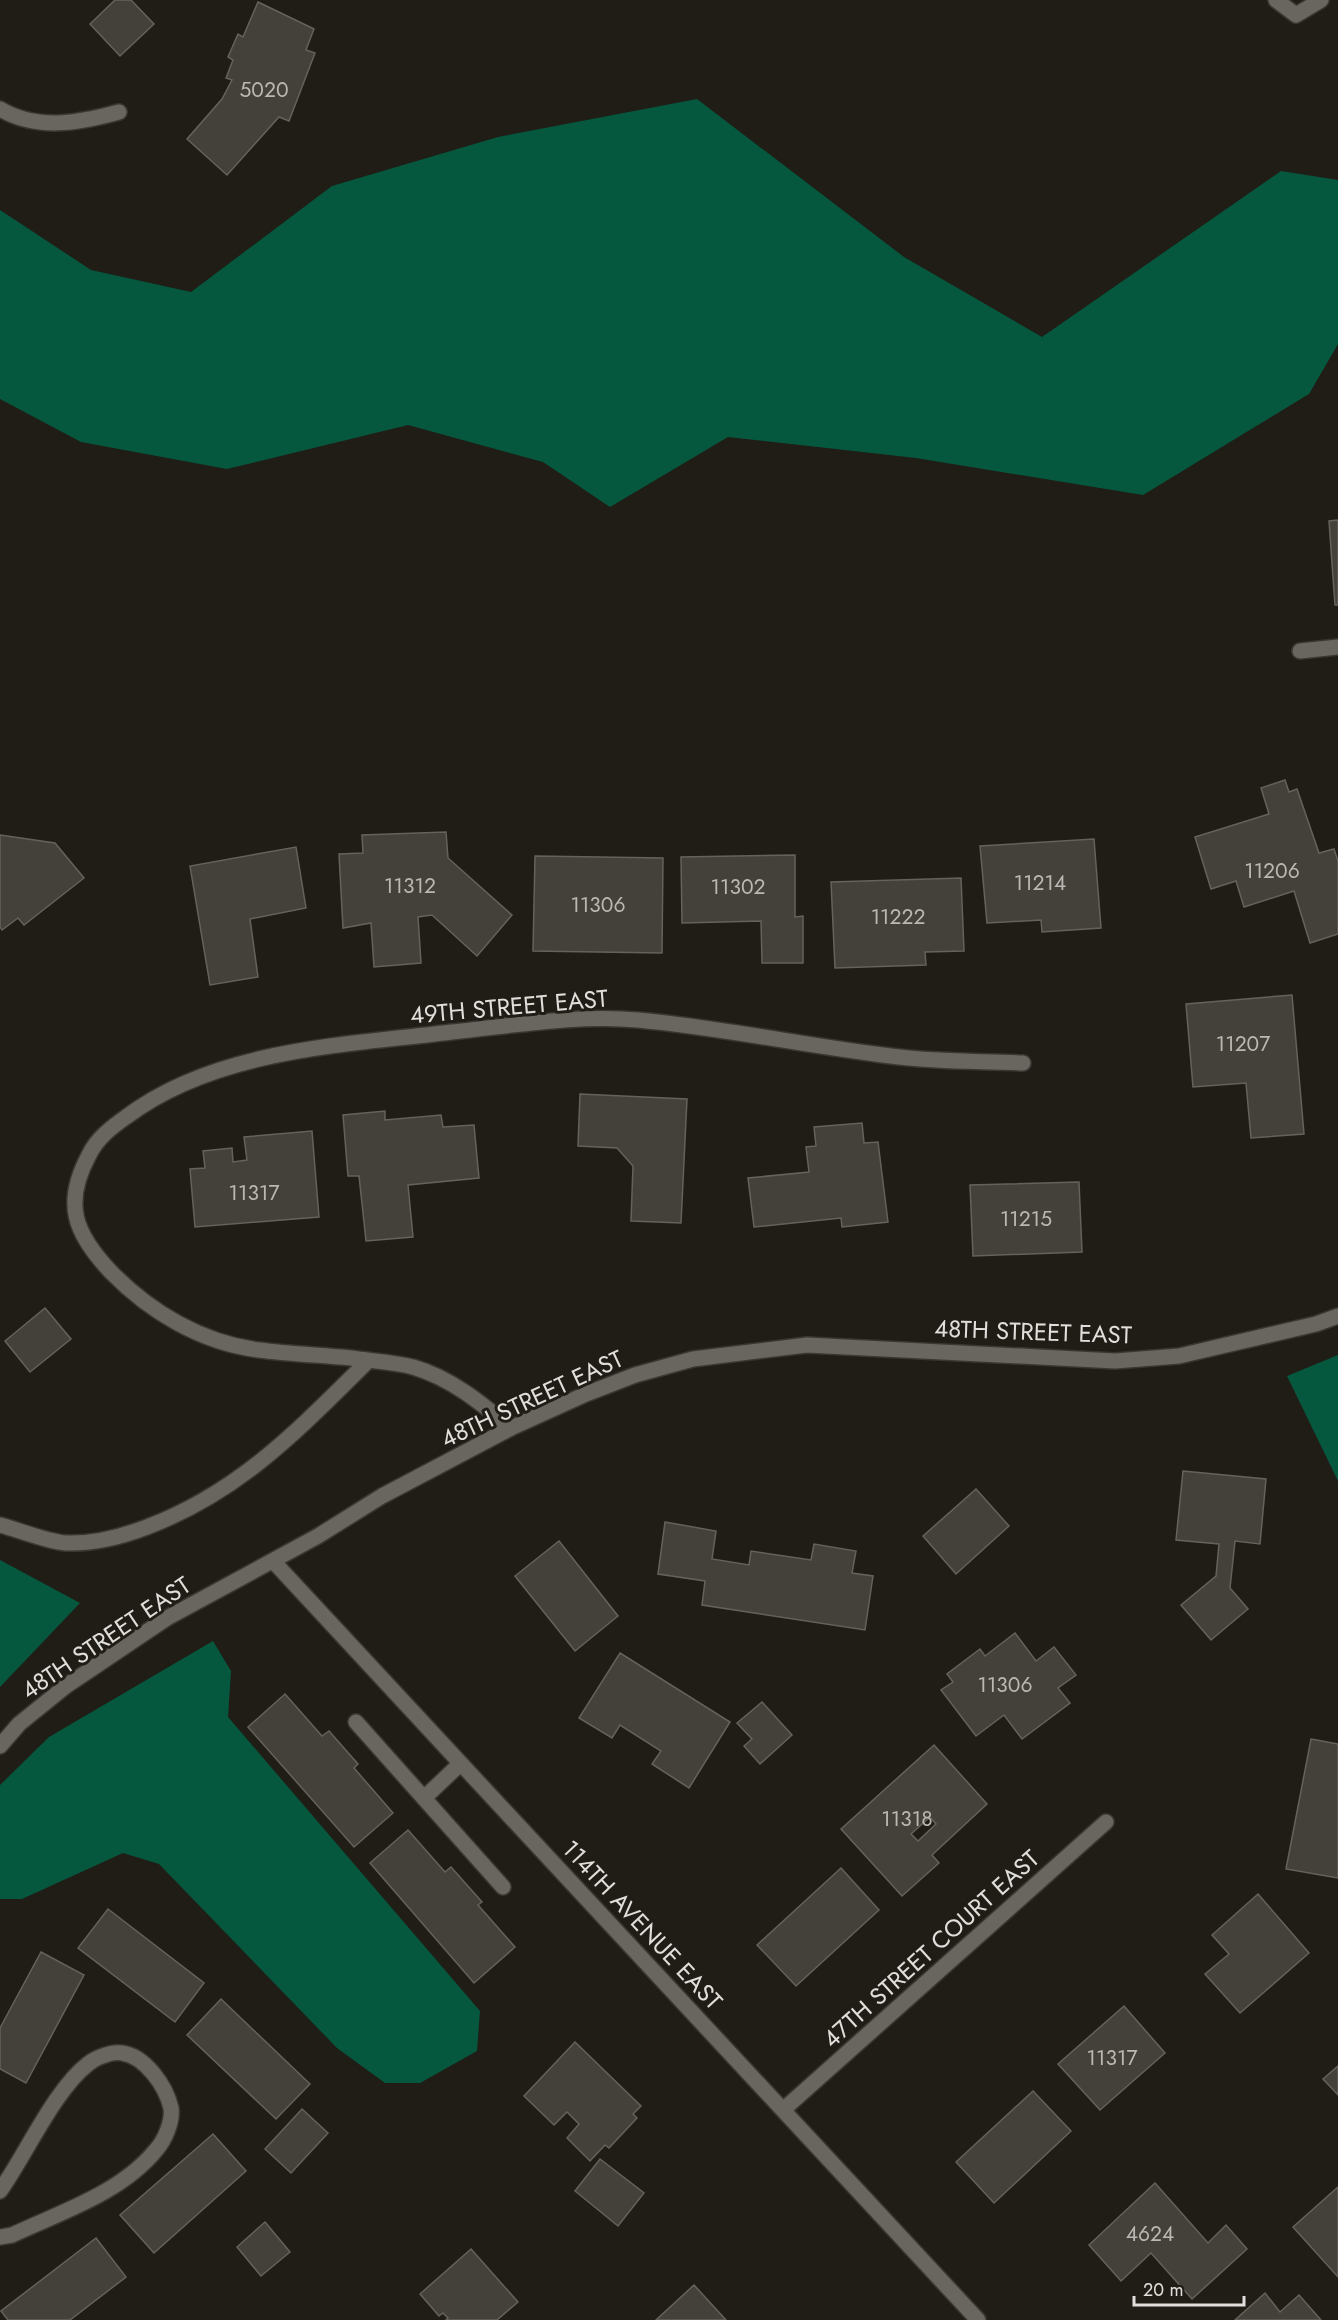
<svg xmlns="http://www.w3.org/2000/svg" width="1338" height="2320" font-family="Jost,sans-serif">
<rect width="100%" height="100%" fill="#201d17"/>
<!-- forest -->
<g fill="#05583e">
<polygon points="697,99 904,257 1042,337 1281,171 1338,180 1338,344 1309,394 1143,495 916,458 728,437 610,507 543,462 408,425 227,469 81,442 0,399 0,210 91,270 191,292 332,186 498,137"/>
<polygon points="1338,1355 1338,1481 1287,1376"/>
<polygon points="0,1560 80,1603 0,1687"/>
<polygon points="213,1641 231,1671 228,1717 480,2011 477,2051 420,2083 385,2083 337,2048 159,1864 123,1853 22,1899 0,1899 0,1785 49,1737"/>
</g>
<!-- building -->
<g fill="#44413a" stroke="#65625b" stroke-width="1.5" fill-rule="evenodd">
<polygon points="115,0 131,0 154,24 120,56 90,24"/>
<polygon points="258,2 314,29 306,50 315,53 289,121 279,117 227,175 187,139 222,99 232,80 226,78 233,60 228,57 238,34 243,37"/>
<polygon points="1338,520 1338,605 1335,605 1329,521"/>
<polygon points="1285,780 1289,792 1297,789 1319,853 1334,849 1338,861 1338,934 1310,943 1294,891 1244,907 1236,881 1211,889 1195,837 1269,814 1261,788"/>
<polygon points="446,832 448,858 512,915 477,956 432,915 418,917 421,963 374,967 371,923 343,928 339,854 363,853 362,835"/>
<polygon points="0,835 55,843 84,878 24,925 18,918 2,930 0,927"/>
<polygon points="1094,839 1101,928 1042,932 1041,920 987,923 980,846"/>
<polygon points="296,847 306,908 250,919 258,977 210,985 190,866"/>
<polygon points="795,855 795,917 803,916 803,963 762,963 761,921 682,923 681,857"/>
<polygon points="535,856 663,858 662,953 533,951"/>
<polygon points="961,878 964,951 925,952 926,965 835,968 831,882"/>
<polygon points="1292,995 1304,1134 1251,1138 1246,1083 1193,1087 1186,1004"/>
<polygon points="580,1094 687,1099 681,1223 631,1221 633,1166 617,1148 578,1146"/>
<polygon points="385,1111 385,1120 441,1115 443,1127 474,1125 479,1178 408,1185 413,1237 366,1241 359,1176 348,1176 343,1115"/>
<polygon points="862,1123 864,1143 878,1142 888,1222 842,1227 841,1218 754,1227 748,1178 809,1172 806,1147 816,1146 814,1127"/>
<polygon points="312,1131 319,1217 195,1227 190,1169 205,1168 203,1151 232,1148 233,1162 247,1160 244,1137"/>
<polygon points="1079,1182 1082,1252 973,1256 970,1185"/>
<polygon points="45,1308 71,1339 30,1372 5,1341"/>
<polygon points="1183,1471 1266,1479 1260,1544 1235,1541 1230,1588 1248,1609 1211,1640 1181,1605 1216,1576 1219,1544 1176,1540"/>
<polygon points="976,1489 1009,1526 956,1574 923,1536"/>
<polygon points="665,1522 716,1531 712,1559 749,1565 751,1551 811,1560 814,1544 856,1551 852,1573 873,1576 865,1630 702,1605 705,1581 658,1574"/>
<polygon points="559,1541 618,1616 575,1651 515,1576"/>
<polygon points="1015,1633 1036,1661 1054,1647 1076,1675 1058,1688 1070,1703 1022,1739 1004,1715 976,1736 941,1690 953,1682 947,1674 980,1649 985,1656"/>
<polygon points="620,1653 730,1722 689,1788 652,1764 661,1751 620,1725 612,1738 579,1718"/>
<polygon points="285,1694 322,1736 329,1731 358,1764 354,1768 393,1813 354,1847 248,1727"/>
<polygon points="762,1702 792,1735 760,1764 744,1746 752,1739 737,1723"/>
<polygon points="1311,1739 1338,1744 1338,1878 1286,1869"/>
<path d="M 934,1745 L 987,1804 L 932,1855 L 939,1863 L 902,1896 L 841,1829 ZM 930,1817 L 936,1824 L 918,1841 L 911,1834 Z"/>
<polygon points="408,1830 445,1872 451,1867 482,1902 478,1905 515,1947 474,1983 370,1863"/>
<polygon points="841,1868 879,1910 796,1986 757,1945"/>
<polygon points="1258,1894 1309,1953 1240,2013 1205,1974 1229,1954 1212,1935"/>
<polygon points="108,1909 204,1983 175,2022 78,1948"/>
<polygon points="41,1952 84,1975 26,2083 0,2069 0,2028"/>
<polygon points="221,1999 310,2084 276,2119 187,2035"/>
<polygon points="1124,2006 1165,2053 1100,2110 1058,2064"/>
<polygon points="575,2042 641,2106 633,2114 637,2118 609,2148 605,2145 590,2161 567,2138 579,2124 567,2112 554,2125 524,2096"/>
<polygon points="1338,2066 1338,2095 1323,2079"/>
<polygon points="1033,2091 1071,2131 994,2203 956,2162"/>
<polygon points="302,2109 328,2133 291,2173 265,2149"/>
<polygon points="213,2134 246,2171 154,2253 120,2215"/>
<polygon points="600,2159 644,2193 618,2226 575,2191"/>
<polygon points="1155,2183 1208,2243 1226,2225 1247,2249 1192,2299 1151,2253 1121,2281 1089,2245"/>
<polygon points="1338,2187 1338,2277 1293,2227"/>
<polygon points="265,2222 290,2252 261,2276 237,2247"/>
<polygon points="96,2238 126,2277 70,2320 8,2320 1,2311"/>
<polygon points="471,2249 518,2302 497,2320 446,2320 448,2318 443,2313 439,2316 420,2294"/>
<polygon points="694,2285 726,2320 656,2320"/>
<polygon points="1265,2293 1280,2312 1299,2295 1321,2320 1235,2320"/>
</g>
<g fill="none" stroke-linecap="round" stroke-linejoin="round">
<!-- minor casing -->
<g stroke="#393733" stroke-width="18">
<g id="minor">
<polyline points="1276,0 1296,15 1321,0"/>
<path d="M 0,109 C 37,131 79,123 119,112"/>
<polyline points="1300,651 1338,647"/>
<path d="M 511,1428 C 481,1403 451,1378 413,1367 C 393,1362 371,1361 351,1358 C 321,1355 289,1354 259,1350 C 202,1343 150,1312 111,1272 C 74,1233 63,1203 89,1155 C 97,1138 112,1127 126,1117 C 216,1049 345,1045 452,1032 C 512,1026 578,1014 638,1020 C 725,1028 812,1047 899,1057 C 940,1062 982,1061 1023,1063"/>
<path d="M 0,1525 C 19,1530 48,1542 66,1543 C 95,1544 121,1537 147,1527 C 240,1492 299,1429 368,1361"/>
<path d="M 273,1561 C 507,1815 745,2066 978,2320"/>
<polyline points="356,1722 503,1887"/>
<polyline points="0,1746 19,1724 66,1686 167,1618 318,1536 382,1496 511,1428 586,1394 635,1375 693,1359 807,1345 1115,1361 1179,1356 1316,1324 1338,1316"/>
<polyline points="424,1798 460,1764"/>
<polyline points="784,2109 1106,1822"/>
<path d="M 0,2191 C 25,2156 55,2089 88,2064 C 95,2058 112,2051 122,2053 C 145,2056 166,2086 171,2108 C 173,2121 165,2140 156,2150 C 121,2193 61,2212 12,2235 L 0,2237"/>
</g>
</g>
<!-- minor -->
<use href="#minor" stroke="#68665e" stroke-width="15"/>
</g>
<g text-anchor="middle" stroke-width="6" stroke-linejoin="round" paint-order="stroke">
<!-- number labels -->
<g font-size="21" fill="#bab8b3">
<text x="264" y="97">5020</text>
<text x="1272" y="878">11206</text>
<text x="1040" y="890">11214</text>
<text x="410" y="893">11312</text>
<text x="738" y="894">11302</text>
<text x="598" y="912">11306</text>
<text x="898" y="924">11222</text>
<text x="1243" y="1051">11207</text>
<text x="254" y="1200">11317</text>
<text x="1026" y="1226">11215</text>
<text x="1005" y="1692">11306</text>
<text x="907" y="1826">11318</text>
<text x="1112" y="2065">11317</text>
<text x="1150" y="2241">4624</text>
</g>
<!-- street labels -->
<g font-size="24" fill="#e1dfdb" stroke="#201d17">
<text transform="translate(509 1007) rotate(-5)" y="8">49TH STREET EAST</text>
<text transform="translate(1033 1332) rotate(2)" y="8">48TH STREET EAST</text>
<text transform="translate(532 1399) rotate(-25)" y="8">48TH STREET EAST</text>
<text transform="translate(106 1638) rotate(-34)" y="8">48TH STREET EAST</text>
<text transform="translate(642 1925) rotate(47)" y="8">114TH AVENUE EAST</text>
<text transform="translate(931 1949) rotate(-42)" y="8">47TH STREET COURT EAST</text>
</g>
</g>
<!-- scale -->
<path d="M1134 2296v9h110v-9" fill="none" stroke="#e1dfdb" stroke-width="3"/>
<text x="1143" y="2296" font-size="18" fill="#e1dfdb" stroke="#201d17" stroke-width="4.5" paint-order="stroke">20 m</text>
</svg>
